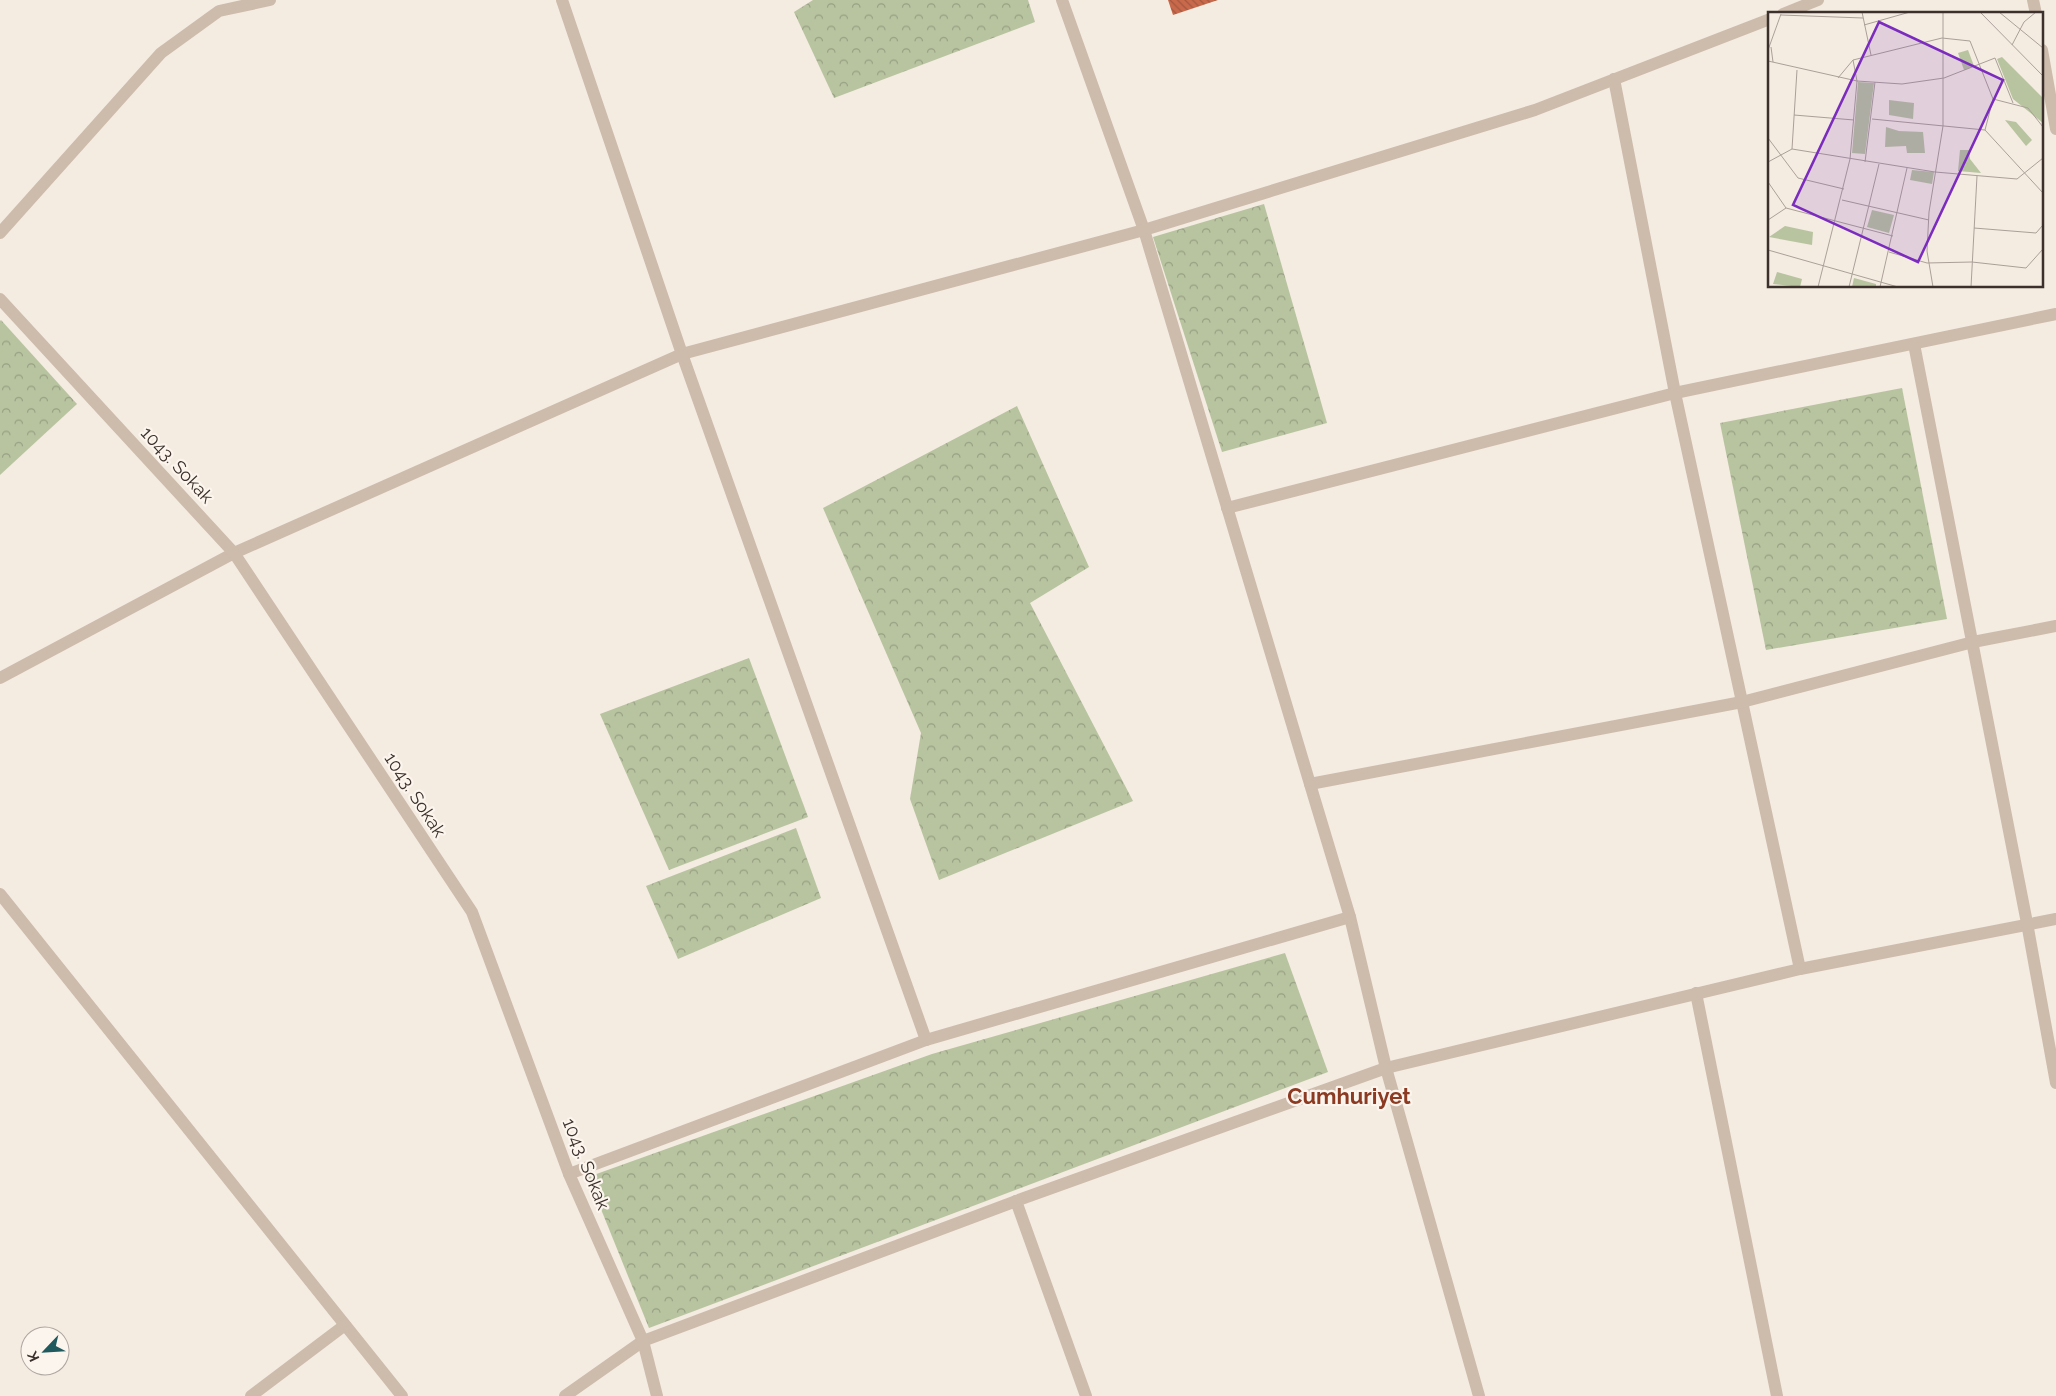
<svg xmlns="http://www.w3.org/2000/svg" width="2056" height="1396" font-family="Raleway,sans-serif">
<defs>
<pattern id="park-crowns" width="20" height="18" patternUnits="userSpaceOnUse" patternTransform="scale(1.25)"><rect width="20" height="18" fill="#b8c4a0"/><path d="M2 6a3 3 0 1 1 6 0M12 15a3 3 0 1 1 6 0" fill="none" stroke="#97a083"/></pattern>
<pattern id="building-back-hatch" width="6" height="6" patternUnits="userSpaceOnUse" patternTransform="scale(1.25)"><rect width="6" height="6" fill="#c8694b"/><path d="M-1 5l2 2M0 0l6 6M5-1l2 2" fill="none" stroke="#a4573f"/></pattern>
</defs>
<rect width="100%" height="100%" fill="#f4ebe1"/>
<!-- park -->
<g fill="url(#park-crowns)">
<polygon points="813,0 1028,0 1035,22 834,98 794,12"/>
<polygon points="1264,204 1327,423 1222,452 1153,237"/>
<polygon points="1,320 77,404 0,475 0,321"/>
<polygon points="1902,388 1947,619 1766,650 1720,423"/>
<polygon points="1017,406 1089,567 1030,603 1133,801 939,880 910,799 921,733 823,508"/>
<polygon points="749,658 808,817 669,870 600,714"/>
<polygon points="796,828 821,898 678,959 646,886"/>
<polygon points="1285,953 1328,1072 649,1328 588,1177 932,1054"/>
</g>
<!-- building -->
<polygon fill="url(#building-back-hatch)" points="1168,0 1218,0 1173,15"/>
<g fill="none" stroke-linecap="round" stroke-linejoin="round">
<!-- minor -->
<g stroke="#cdbbac" stroke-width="12">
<polyline points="562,0 682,354 926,1040"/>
<polyline points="1062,0 1144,230 1310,784 1350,917 1386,1068 1479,1396"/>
<polyline points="2033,0 2036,14"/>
<polyline points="1783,14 1818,0"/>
<polyline points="2042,50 2056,129"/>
<polyline points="1614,79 1675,393 1800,969"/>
<polyline points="0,233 161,53 219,11 270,0"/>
<polyline points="1914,344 2027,923 2056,1083"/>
<polyline points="1227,508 1675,393 2056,314"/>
<polyline points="0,678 234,553 682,354 1144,230 1535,110 1770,19"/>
<polyline points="1310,784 1742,702 1973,642 2056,626"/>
<polyline points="0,894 402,1396"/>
<polyline points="1696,993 1777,1396"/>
<polyline points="569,1174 926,1040 1350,917"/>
<polyline points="1016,1201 1086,1396"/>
<polyline points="251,1396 345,1325"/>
<polyline points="565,1396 643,1341 1016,1201 1386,1068 1800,969 2056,919"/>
</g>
<!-- tertiary -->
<polyline stroke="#cdbbac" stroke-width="12" points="0,299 234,553 472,912 569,1174 643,1341 657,1396"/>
</g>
<g text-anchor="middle" stroke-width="4.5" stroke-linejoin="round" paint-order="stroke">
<!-- street labels -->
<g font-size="18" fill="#3b302b" stroke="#fbf5ee">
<text transform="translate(177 465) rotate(47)" y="6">1043. Sokak</text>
<text transform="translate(415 795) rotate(57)" y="6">1043. Sokak</text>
<text transform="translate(586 1164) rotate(68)" y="6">1043. Sokak</text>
</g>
<!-- district labels -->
<g font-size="22" font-weight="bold" fill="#8c3b22" stroke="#fbf5ee">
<text x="1349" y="1104">Cumhuriyet</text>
</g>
</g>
<!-- overview -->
<g transform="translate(1768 12)">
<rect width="275" height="275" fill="#f4ebe1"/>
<path d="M 200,38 L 206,54 L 196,58 L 190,41 ZM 234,45 L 275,86 L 275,111 L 245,87 L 229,47 ZM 90,70 L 106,71 L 97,142 L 84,141 ZM 121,88 L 146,91 L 145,107 L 121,103 ZM 237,108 L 248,110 L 264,128 L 258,134 ZM 118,115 L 131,119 L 155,120 L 157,141 L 139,141 L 138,134 L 117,135 ZM 192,138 L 201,138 L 202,147 L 213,161 L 190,159 ZM 144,158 L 166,160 L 164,172 L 142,168 ZM 104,198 L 126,203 L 121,221 L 99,215 ZM 17,214 L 45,220 L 44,233 L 1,225 ZM 9,260 L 34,267 L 32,275 L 5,272 ZM 86,266 L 108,272 L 108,275 L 84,275 Z" fill="#b8c4a0"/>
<path fill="none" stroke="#aaa098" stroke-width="1" d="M 94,0 L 103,43M 212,0 L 275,64M 231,0 L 275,36M 13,3 L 95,6M 96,13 L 142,0M 244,33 L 256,10 L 268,0M 3,35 L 5,50M 0,38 L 13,2M 0,49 L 89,69 L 134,72 L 176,66 L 227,46 L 245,91M 70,66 L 85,48 L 174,26 L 202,29 L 225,87 L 217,118 L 104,107M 225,87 L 260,96 L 275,115M 26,103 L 86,108M 217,118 L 275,181M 0,126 L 30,166 L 76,177M 24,137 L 167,160 L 249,167 L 275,146M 0,150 L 24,137 L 29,58M 97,150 L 107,70M 0,170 L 18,196 L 125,224M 74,188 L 161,208M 0,208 L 18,196M 206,216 L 268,221 L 275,213M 0,238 L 130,275M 121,240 L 159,251 L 204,250 L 258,256 L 275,237M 50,275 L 82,147 L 89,69 L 85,48M 81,275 L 111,152M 112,275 L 139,156M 165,275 L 159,239 L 161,200 L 175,114 L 175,0M 203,275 L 209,164"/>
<path fill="#7b2cbf" fill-opacity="0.15" stroke="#7b2cbf" stroke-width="2.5" d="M 111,10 L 235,68 L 150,250 L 25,193 Z"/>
<rect width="275" height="275" fill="none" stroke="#3b302b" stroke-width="2.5"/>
</g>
<!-- north arrow -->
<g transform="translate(45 1351) rotate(245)"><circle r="24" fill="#fbf5ee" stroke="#aea6a0"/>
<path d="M0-4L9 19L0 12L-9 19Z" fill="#1f5a5e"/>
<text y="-8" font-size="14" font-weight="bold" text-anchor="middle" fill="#3b302b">K</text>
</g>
</svg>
